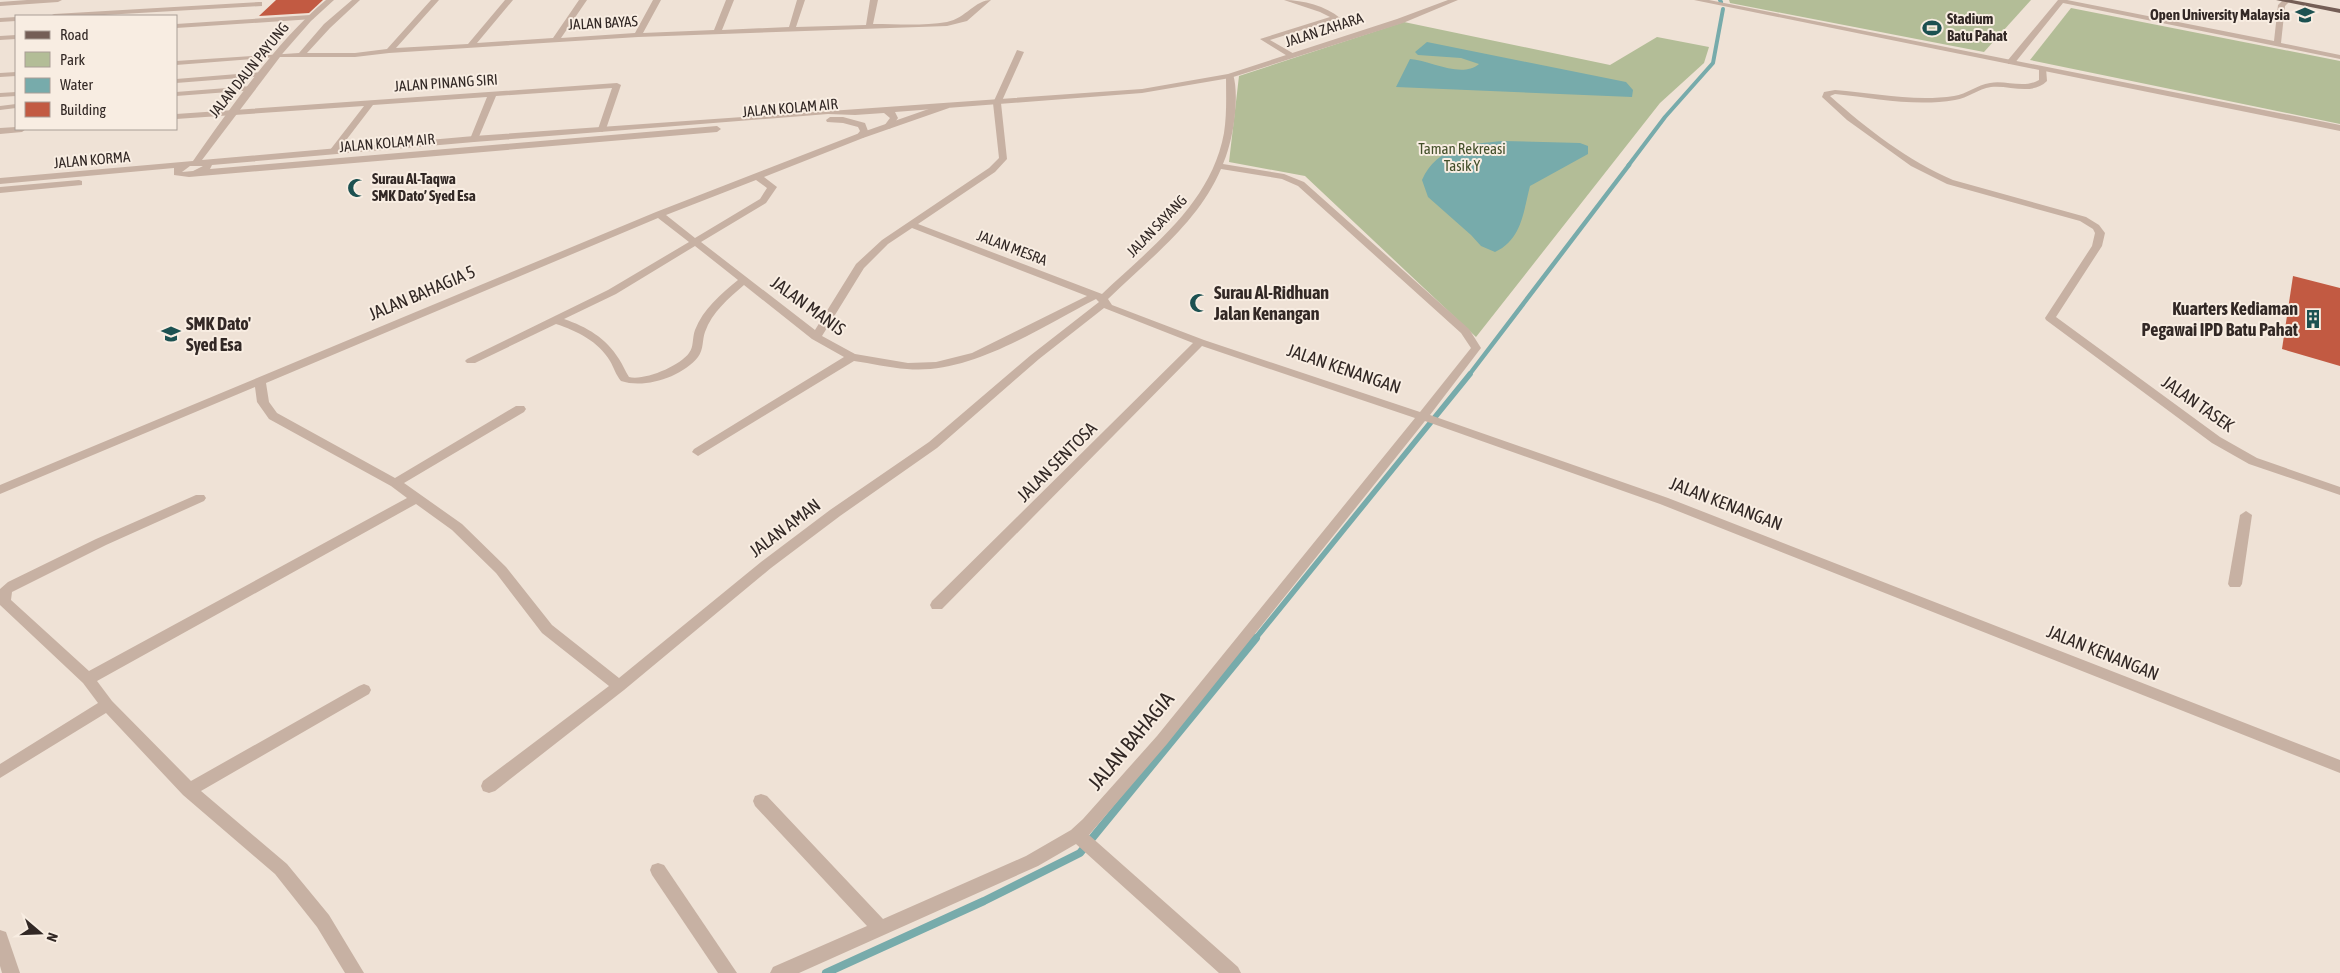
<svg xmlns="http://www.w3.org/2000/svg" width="2340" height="973" font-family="'Asap Condensed',sans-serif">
<rect width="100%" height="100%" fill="#efe2d6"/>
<!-- green -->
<g fill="#b3bd97">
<polygon points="1729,0 2031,0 1984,52 1730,3"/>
<polygon points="2071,8 2340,61 2340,124 2030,60"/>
<polygon points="1404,22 1610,65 1657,37 1709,47 1704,63 1660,103 1476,337 1305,176 1229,162 1239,76"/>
</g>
<!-- water -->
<g fill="#77abab">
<path d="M 1427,42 L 1626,82 L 1633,90 L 1632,97 L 1396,87 L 1410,59 C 1430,60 1461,79 1479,64 L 1461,58 L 1418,55 L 1415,52 Z"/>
<path d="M 1503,141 L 1580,143 L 1588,146 L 1588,154 L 1530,186 C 1523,213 1522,239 1495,252 L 1481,246 L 1471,235 L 1428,197 L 1422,180 C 1437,146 1470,144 1503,141 Z"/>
</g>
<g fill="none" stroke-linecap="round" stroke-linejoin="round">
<!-- stream-far3 -->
<g stroke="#77abab" stroke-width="4">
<polyline points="1720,0 1721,2"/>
<polyline points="1628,166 1665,117 1713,63 1723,9"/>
</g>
<!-- stream-far2 -->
<polyline stroke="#77abab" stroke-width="4.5" points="1469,375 1629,165"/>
<!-- stream-far1 -->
<polyline stroke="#77abab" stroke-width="5.5" points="1255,639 1470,374"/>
<!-- stream -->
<polyline stroke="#77abab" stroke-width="8" points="826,973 984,901 1080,853 1256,638"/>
</g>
<!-- building -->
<g fill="#c25a42">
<polygon points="276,0 323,0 309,13 259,16"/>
<polygon points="2293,276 2340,288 2340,366 2282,349"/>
</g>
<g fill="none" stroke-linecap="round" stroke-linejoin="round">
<!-- minor -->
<g fill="#c7b1a3" fill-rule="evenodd">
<polygon points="27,0 62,0 58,2 0,6 0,2"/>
<path d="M 352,0 L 360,0 L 330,28 L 307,53 L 355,53 L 387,49 L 431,0 L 439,0 L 396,48 L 468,44 L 505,0 L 513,0 L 477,43 L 553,38 L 579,0 L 587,0 L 561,38 L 635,33 L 653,0 L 661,0 L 643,33 L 714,30 L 726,0 L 734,0 L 722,30 L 789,27 L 797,0 L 805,0 L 796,27 L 866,25 L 870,0 L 878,0 L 873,24 C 897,24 923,26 947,22 C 966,18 975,0 991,0 L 967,21 L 947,26 L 638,37 L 389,53 L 355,57 L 278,57 L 176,65 L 176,61 L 299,53 L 324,24 Z"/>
<path d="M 1284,0 C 1303,0 1326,6 1340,18 L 1270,40 L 1296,55 L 1289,57 L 1260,39 L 1330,17 L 1320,12 Z"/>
<polygon points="2058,0 2067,0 2274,41 2278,5 2283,0 2291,0 2285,6 2281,43 2340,55 2340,59 2063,3 2014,64 2008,64 2008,60"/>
<polygon points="259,2 262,2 262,6 87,16 50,16 54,14"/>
<polygon points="310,15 314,17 313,19 176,28 176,24"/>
<polygon points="16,17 16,21 0,22 0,18"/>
<polygon points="16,35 16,39 0,40 0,36"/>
<path d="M 1017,50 L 1024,52 L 1001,103 L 1007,159 L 995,172 L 918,224 L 1102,294 C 1150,248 1211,204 1224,133 C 1227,114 1226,95 1226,76 L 1233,74 C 1240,97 1233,142 1223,164 L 1284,174 L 1304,182 L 1469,329 L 1481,348 L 1430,415 L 1668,498 L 2340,760 L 2340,773 L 1660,504 L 1425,421 L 1167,744 L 1089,835 L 1238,967 L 1241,973 L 1219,973 L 1076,844 L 1038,866 L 799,973 L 770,973 L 773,967 L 867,926 L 755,806 L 753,801 L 755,796 L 761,794 L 767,796 L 883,919 L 1026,856 L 1071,830 L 1083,819 L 1157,736 L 1415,418 L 1202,346 L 942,609 L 932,609 L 930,605 L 932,601 L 1193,343 L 1104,308 L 1039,359 L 937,448 L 840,516 L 771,568 L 624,690 L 495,791 L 489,793 L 483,791 L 481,786 L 483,781 L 609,686 L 542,633 L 496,573 L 452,530 L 416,504 L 97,681 L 112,701 L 191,781 L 359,686 L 364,684 L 369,686 L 371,690 L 369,694 L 201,791 L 287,864 L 329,915 L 364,973 L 345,973 L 317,927 L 275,874 L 183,795 L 106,713 L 0,778 L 0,764 L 98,703 L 83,683 L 0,605 L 0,589 L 8,582 L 96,539 L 196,495 L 204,495 L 206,498 L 204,501 L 106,545 L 12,592 L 11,600 L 89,671 L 407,498 L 391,486 L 269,419 L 257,402 L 255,387 L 0,494 L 0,485 L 656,212 L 857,134 L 943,104 L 949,104 L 949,108 L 863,138 L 764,177 L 777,187 L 766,203 L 701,242 L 815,330 L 856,264 L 882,240 L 989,168 L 999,158 L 993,103 ZM 1221,169 L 1282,179 L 1298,186 L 1461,333 L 1471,348 L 1420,412 L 1204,340 L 1112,305 L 1108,299 C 1149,259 1198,223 1221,169 ZM 756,180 L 767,188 L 760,199 L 695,238 L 666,215 ZM 658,218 L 689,242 L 608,290 L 467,359 L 465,361 L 467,363 L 475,363 L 556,324 C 577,331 598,341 610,361 C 614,368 616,375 621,381 C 645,389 682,377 698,357 C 704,349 702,340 705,332 C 712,312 729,298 744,285 L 812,339 L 844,357 L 694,449 L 692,452 L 698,456 L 854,361 C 871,363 889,368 907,369 C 971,375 1041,327 1096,299 L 1099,302 L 1031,355 L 929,442 L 830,510 L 761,562 L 619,678 L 552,625 L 506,567 L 462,524 L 404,483 L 524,412 L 526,409 L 524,406 L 516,406 L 395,478 L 277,413 L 269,402 L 266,383 ZM 912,228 L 1087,296 L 972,353 L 936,362 L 908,363 L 855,354 L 822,336 L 864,268 L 888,244 ZM 695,246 L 738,280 C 721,294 703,309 695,330 C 692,338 694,347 689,353 C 680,366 644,381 629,377 C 625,371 623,365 619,359 C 606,338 587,327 564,319 L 616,294 Z"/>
<path d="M 2039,66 L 2046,68 L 2047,81 C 2032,96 2010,85 1991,87 C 1978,89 1968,98 1955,100 C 1915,107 1875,98 1835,94 L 1830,96 C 1867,129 1908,161 1953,180 L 2086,217 L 2099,225 L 2105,233 L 2102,246 L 2056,317 L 2220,437 L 2257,458 L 2340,487 L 2340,495 L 2249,464 L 2212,443 L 2046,320 L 2045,318 L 2092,246 L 2095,233 L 2093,229 L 2080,221 L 1947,184 L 1911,166 L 1847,120 L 1822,97 L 1824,92 L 1835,90 C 1874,93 1914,102 1954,96 C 1967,94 1977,85 1990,83 C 2006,80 2024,89 2039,80 Z"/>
<polygon points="16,72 16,76 0,77 0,73"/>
<polygon points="262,72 265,72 265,76 176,83 176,79"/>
<polygon points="617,83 621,85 606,129 602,132 598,129 612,88 496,96 478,139 474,142 470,139 487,97 373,105 337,152 334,153 330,150 364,106 176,119 176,114"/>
<polygon points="252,86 256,88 255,90 176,96 176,92"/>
<polygon points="16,92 16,96 0,97 0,93"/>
<polygon points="16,104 16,108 0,110 0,106"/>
<polygon points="16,127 16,129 26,129 22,132 0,134 0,128"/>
<polygon points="2246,511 2252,515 2242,584 2240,587 2230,587 2228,584 2240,515"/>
<polygon points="658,863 664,865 737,973 718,973 652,875 650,870 652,865"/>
<polygon points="0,930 6,932 20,973 2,973 0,966"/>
</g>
<!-- tertiary -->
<g fill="#c7b1a3" fill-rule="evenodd">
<path d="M 326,0 L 334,0 L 311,21 L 283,53 L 202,160 L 474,136 L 1142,89 L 1228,74 L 1397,19 L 1448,0 L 1458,0 L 1403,23 L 1230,78 L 1142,93 L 895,112 L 898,118 L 891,128 L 888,129 L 884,126 L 890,118 L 884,113 L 855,115 L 828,114 L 474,142 L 212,165 L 210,169 L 717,126 L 721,129 L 717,132 L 189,177 L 174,175 L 174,168 L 0,184 L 0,178 L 193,161 C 230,108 277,41 326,0 ZM 190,166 L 203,166 L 193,171 L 182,172 Z"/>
<polygon points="1694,0 1709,0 2340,125 2340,131"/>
<polygon points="830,117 843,117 865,123 868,131 863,138 857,138 856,136 860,131 858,127 843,123 827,122 826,120"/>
<polygon points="79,180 82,181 82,185 0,193 0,187"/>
</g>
<!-- primary -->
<polygon fill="#745e56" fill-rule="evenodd" points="2276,0 2292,0 2340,9 2340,13"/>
</g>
<!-- icons -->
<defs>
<g id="university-bare" transform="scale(1.5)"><path d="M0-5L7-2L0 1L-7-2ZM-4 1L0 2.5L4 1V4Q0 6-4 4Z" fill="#1c5151" stroke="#f8ede2" stroke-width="2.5" paint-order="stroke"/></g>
<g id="stadium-bare" transform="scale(1.5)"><path d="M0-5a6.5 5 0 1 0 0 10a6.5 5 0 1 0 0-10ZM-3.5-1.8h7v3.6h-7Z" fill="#1c5151" stroke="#f8ede2" stroke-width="2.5" paint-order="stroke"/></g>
<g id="mosque-bare" transform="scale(1.5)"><path d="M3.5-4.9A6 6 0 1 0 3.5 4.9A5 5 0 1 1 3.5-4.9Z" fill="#1c5151" stroke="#f8ede2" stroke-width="2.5" paint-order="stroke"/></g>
<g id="building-bare" transform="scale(1.5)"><path d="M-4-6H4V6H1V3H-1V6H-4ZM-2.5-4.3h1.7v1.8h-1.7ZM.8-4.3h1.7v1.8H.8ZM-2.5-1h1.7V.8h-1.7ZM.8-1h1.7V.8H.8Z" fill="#1c5151" stroke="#f8ede2" stroke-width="2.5" paint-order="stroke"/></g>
<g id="school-bare" transform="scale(1.5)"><path d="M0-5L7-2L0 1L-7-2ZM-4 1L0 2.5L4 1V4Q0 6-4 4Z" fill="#1c5151" stroke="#f8ede2" stroke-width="2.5" paint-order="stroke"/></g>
</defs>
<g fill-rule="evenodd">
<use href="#university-bare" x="2305" y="15"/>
<use href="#stadium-bare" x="1932" y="28"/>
<use href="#mosque-bare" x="357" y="188"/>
<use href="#mosque-bare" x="1199" y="303"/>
<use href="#building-bare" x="2313" y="319"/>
<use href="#school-bare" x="171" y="334"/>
</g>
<g text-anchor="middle" stroke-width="4" stroke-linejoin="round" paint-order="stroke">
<!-- far-poi labels -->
<g font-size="15" font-weight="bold" fill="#322825" stroke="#f8ede2" text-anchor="start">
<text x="2290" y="20" text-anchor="end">Open University Malaysia</text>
<text x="1947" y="24">Stadium<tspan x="1947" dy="17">Batu Pahat</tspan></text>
<text x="372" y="184">Surau Al-Taqwa<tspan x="372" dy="17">SMK Dato’ Syed Esa</tspan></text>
</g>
<!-- far-street labels -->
<g font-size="15" fill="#322825" stroke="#f8ede2">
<text transform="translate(603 23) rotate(-3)" y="5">JALAN BAYAS</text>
<text transform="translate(1324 30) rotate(-18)" y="5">JALAN ZAHARA</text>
<text transform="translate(249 70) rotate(-51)" y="5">JALAN DAUN PAYUNG</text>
<text transform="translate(446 83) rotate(-4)" y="5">JALAN PINANG SIRI</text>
<text transform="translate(790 108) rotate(-5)" y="5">JALAN KOLAM AIR</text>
<text transform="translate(387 143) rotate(-5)" y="5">JALAN KOLAM AIR</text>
<text transform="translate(92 160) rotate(-5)" y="5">JALAN KORMA</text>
<text transform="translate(1157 226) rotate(-46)" y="5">JALAN SAYANG</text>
<text transform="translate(1012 248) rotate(21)" y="5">JALAN MESRA</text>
</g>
<!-- far-park labels -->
<g font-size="15" fill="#434f2a" stroke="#f8ede2">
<text x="1462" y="154">Taman Rekreasi<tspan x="1462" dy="17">Tasik Y</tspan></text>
</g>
<!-- street labels -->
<g font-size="18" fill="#322825" stroke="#f8ede2">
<text transform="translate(422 293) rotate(-23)" y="6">JALAN BAHAGIA 5</text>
<text transform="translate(808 306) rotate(36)" y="6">JALAN MANIS</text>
<text transform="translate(1344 369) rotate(19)" y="6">JALAN KENANGAN</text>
<text transform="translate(2198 404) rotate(35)" y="6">JALAN TASEK</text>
<text transform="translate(1057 462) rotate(-45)" y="6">JALAN SENTOSA</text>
<text transform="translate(1726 504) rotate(21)" y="6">JALAN KENANGAN</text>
<text transform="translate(785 528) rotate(-37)" y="6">JALAN AMAN</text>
<text transform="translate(2103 653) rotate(22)" y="6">JALAN KENANGAN</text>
</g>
<!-- poi labels -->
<g font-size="18" font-weight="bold" fill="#322825" stroke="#f8ede2" text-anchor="start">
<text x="1214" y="299">Surau Al-Ridhuan<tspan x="1214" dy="21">Jalan Kenangan</tspan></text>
<text x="2298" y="315" text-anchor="end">Kuarters Kediaman<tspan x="2298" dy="21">Pegawai IPD Batu Pahat</tspan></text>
<text x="186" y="330">SMK Dato'<tspan x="186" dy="21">Syed Esa</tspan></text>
</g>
<!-- near-street labels -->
<g font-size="21" fill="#322825" stroke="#f8ede2">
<text transform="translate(1131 741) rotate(-50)" y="7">JALAN BAHAGIA</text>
</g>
</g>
<!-- legend -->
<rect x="15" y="15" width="162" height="115" fill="#f8ede2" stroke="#a99e96"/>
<rect x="25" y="31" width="25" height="8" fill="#745e56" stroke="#a99e96"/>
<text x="60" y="40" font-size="15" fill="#322825">Road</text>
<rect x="25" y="52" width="25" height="15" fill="#b3bd97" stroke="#a99e96"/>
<text x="60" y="65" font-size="15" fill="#322825">Park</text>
<rect x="25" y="78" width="25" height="15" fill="#77abab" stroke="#a99e96"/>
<text x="60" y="90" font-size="15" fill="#322825">Water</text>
<rect x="25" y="102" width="25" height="15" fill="#c25a42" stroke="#a99e96"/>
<text x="60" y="115" font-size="15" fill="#322825">Building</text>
<!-- north arrow -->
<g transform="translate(40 933) rotate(109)" stroke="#f8ede2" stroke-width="4" paint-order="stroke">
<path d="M0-4L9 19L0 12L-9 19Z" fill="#322825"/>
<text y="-8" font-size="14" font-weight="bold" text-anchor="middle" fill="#322825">N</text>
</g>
</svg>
